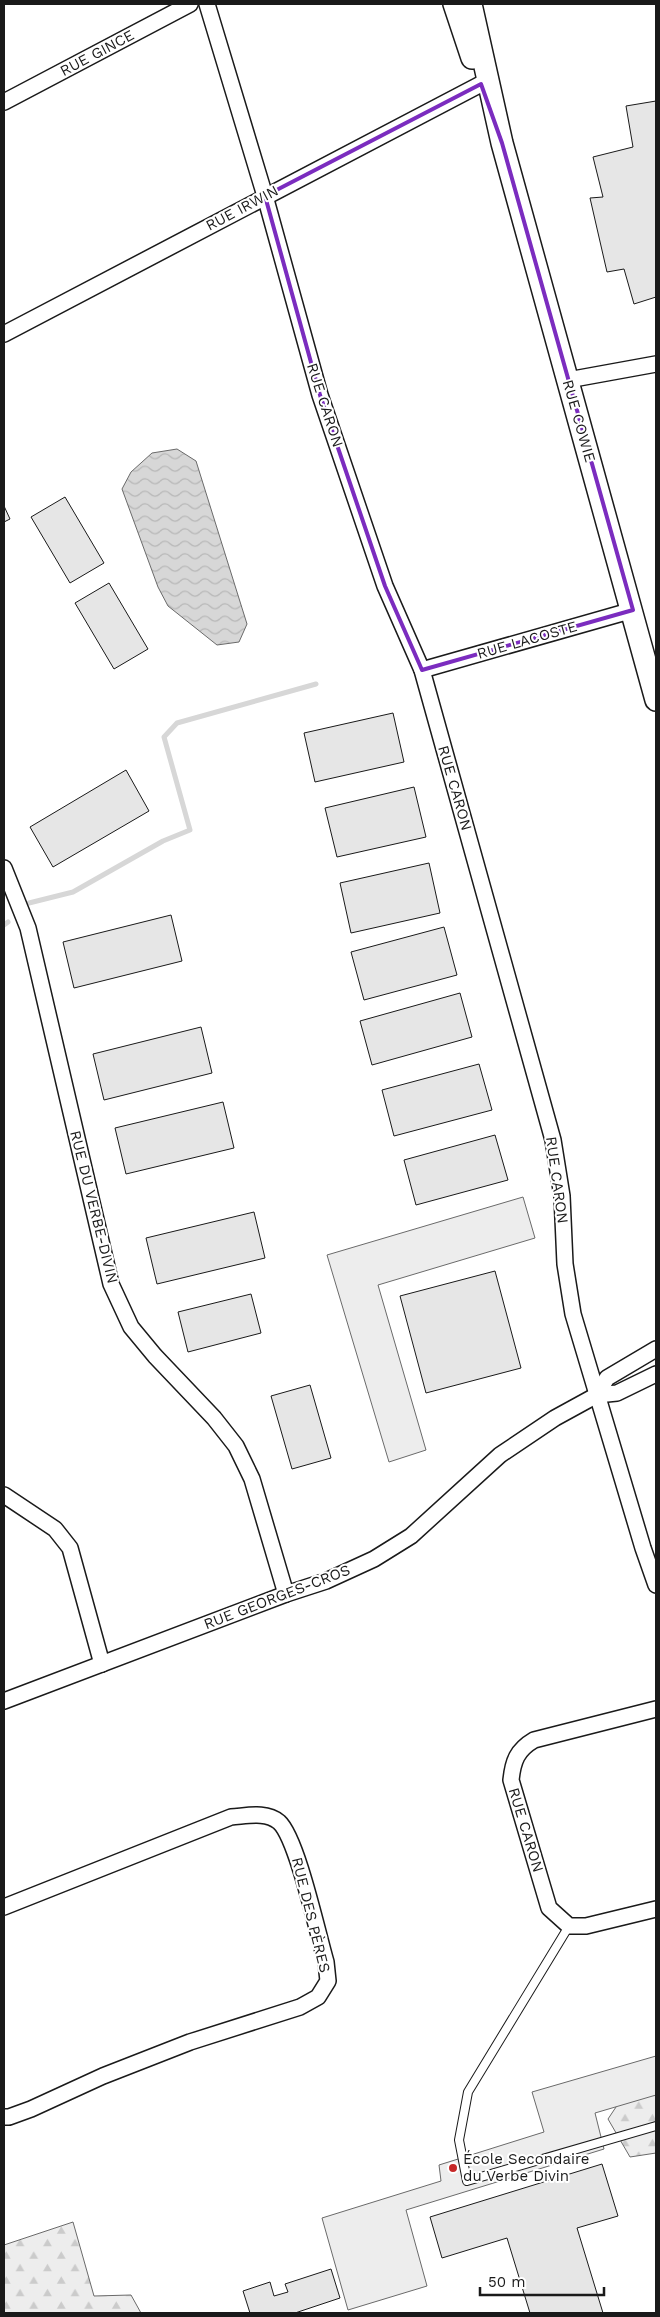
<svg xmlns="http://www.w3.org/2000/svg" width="660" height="2317" font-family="'Work Sans',sans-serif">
<defs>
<pattern id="forest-firs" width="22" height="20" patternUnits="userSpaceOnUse" patternTransform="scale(1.25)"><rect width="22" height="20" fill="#ededed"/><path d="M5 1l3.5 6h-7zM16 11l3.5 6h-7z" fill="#cbcbcb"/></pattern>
<pattern id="water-waves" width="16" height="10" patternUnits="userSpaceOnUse" patternTransform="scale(1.25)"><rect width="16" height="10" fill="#d7d7d7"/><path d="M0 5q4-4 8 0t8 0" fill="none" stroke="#b8b8b8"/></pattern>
</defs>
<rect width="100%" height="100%" fill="#fff"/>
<!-- forest -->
<g fill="url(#forest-firs)" stroke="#6a6a6a">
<polygon points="656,2088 656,2153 630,2157 608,2119 622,2098"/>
<polygon points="73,2222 94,2296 131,2295 141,2313 4,2313 4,2245"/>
</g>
<!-- built -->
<g fill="#ededed" stroke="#6a6a6a">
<polygon points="523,1197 535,1238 378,1285 426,1450 389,1462 327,1255"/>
<polygon points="656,2056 656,2095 595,2113 604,2149 406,2210 427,2286 348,2310 322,2218 441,2181 439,2165 544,2132 532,2092"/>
</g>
<!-- water -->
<polygon fill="url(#water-waves)" stroke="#6a6a6a" points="177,449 196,461 247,624 239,642 217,645 168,606 158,587 122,489 131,472 152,453"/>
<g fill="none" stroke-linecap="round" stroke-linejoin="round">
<!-- stream -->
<g stroke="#d7d7d7" stroke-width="5">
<polyline points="29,903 73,892 163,841 190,830 164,737 177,723 316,684"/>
<polyline points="4,925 8,922"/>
</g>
</g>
<!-- building -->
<g fill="#e6e6e6" stroke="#1a1a1a">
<polygon points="656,101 656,297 634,304 624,269 607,272 590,198 603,197 593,157 633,147 626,106"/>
<polygon points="65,497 104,563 70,583 31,517"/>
<polygon points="4,506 10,519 4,522"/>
<polygon points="109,583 148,649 114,669 75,603"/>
<polygon points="393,713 404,762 315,782 304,733"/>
<polygon points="126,770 149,811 53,867 30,827"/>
<polygon points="414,787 426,837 337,857 325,808"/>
<polygon points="429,863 440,913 351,933 340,883"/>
<polygon points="171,915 182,961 74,988 63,942"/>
<polygon points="444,927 457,975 364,1000 351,952"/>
<polygon points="460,993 472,1037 372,1065 360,1021"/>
<polygon points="201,1027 212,1073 104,1100 93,1054"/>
<polygon points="479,1064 492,1110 394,1136 382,1090"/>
<polygon points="223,1102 234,1148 126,1174 115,1128"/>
<polygon points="495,1135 508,1180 416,1205 404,1160"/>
<polygon points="254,1212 265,1258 157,1284 146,1238"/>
<polygon points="495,1271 521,1368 426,1393 400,1296"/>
<polygon points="251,1294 261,1333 188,1352 178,1312"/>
<polygon points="310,1385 331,1458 292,1469 271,1396"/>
<polygon points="602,2164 618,2216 577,2228 603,2313 530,2313 507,2238 442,2258 430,2217"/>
<polygon points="331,2269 340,2298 295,2313 250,2313 243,2291 270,2282 274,2296 288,2292 285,2284"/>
</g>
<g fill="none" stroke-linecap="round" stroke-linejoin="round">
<!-- service casing -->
<g stroke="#1a1a1a" stroke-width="10">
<polyline id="service" points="569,1926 468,2092 459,2140 467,2181 656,2126"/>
</g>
<!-- minor casing -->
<g stroke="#1a1a1a" stroke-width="18">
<g id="minor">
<polyline points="207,4 265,196 320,395 385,586 422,670 553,1140 562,1196 565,1264 573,1314 643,1548 656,1585"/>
<polyline points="4,102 190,4"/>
<polyline points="4,334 481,84"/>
<polyline points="568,380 656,364"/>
<polyline points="422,670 633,610"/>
<polyline points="4,868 28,928 111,1284 131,1327 155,1356 214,1418 236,1446 252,1479 286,1594"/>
<polyline points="597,1395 607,1378 656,1349"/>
<polyline points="4,1495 55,1529 70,1548 102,1664"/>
<polyline points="4,1701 286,1594 326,1581 374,1559 411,1536 500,1455 555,1418 597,1395 617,1393 656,1374"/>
<path d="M 656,1709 L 534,1740 C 517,1750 513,1761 511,1780 L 549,1908 L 569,1926 L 586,1926 L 656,1909"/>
<path d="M 4,1907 L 231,1817 C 247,1816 266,1811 279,1822 C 297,1838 318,1935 326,1962 L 328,1981 L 318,1997 L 300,2007 L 190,2042 L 103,2076 L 31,2109 L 9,2117 L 4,2117"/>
</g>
</g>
<!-- secondary casing -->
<g stroke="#1a1a1a" stroke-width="24">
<g id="secondary">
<polyline points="454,4 472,58"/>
<polyline points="471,4 502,143 656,700"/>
</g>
</g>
<!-- service -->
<use href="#service" stroke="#fff" stroke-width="8"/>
<!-- minor -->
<use href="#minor" stroke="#fff" stroke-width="15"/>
<!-- secondary -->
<use href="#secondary" stroke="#fff" stroke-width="21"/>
</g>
<!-- marked area -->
<path fill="none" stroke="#7b2cbf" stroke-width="4" stroke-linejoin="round" d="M 481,84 L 502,143 L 633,610 L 422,670 L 385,586 L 320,395 L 265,196 Z"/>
<!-- markers -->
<circle fill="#c62828" stroke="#fff" stroke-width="2" cx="453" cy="2168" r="5"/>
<g text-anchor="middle" stroke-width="4" stroke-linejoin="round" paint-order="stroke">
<!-- street labels -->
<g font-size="15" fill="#1a1a1a" stroke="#fff">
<text transform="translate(97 53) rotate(-28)" y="5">RUE GINCE</text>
<text transform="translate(242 208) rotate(-28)" y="5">RUE IRWIN</text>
<text transform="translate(325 405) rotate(72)" y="5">RUE CARON</text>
<text transform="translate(579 421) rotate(74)" y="5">RUE COWIE</text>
<text transform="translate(527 640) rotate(-16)" y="5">RUE LACOSTE</text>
<text transform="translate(455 788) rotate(74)" y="5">RUE CARON</text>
<text transform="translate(557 1180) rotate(82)" y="5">RUE CARON</text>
<text transform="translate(94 1207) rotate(76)" y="5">RUE DU VERBE-DIVIN</text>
<text transform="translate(277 1597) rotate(-21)" y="5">RUE GEORGES-CROS</text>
<text transform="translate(526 1830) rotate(73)" y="5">RUE CARON</text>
<text transform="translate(311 1915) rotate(76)" y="5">RUE DES PÈRES</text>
</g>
<!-- poi labels -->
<g font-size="15" fill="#1a1a1a" stroke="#fff" text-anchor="start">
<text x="463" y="2164">École Secondaire<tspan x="463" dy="17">du Verbe Divin</tspan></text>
</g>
</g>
<!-- border -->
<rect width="660" height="2317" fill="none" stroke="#1a1a1a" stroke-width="10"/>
<!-- scale -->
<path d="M480 2287v8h124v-8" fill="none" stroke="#1a1a1a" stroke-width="2.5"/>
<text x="488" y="2287" font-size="15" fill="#1a1a1a" stroke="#ffffff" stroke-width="4" paint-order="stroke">50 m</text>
</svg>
